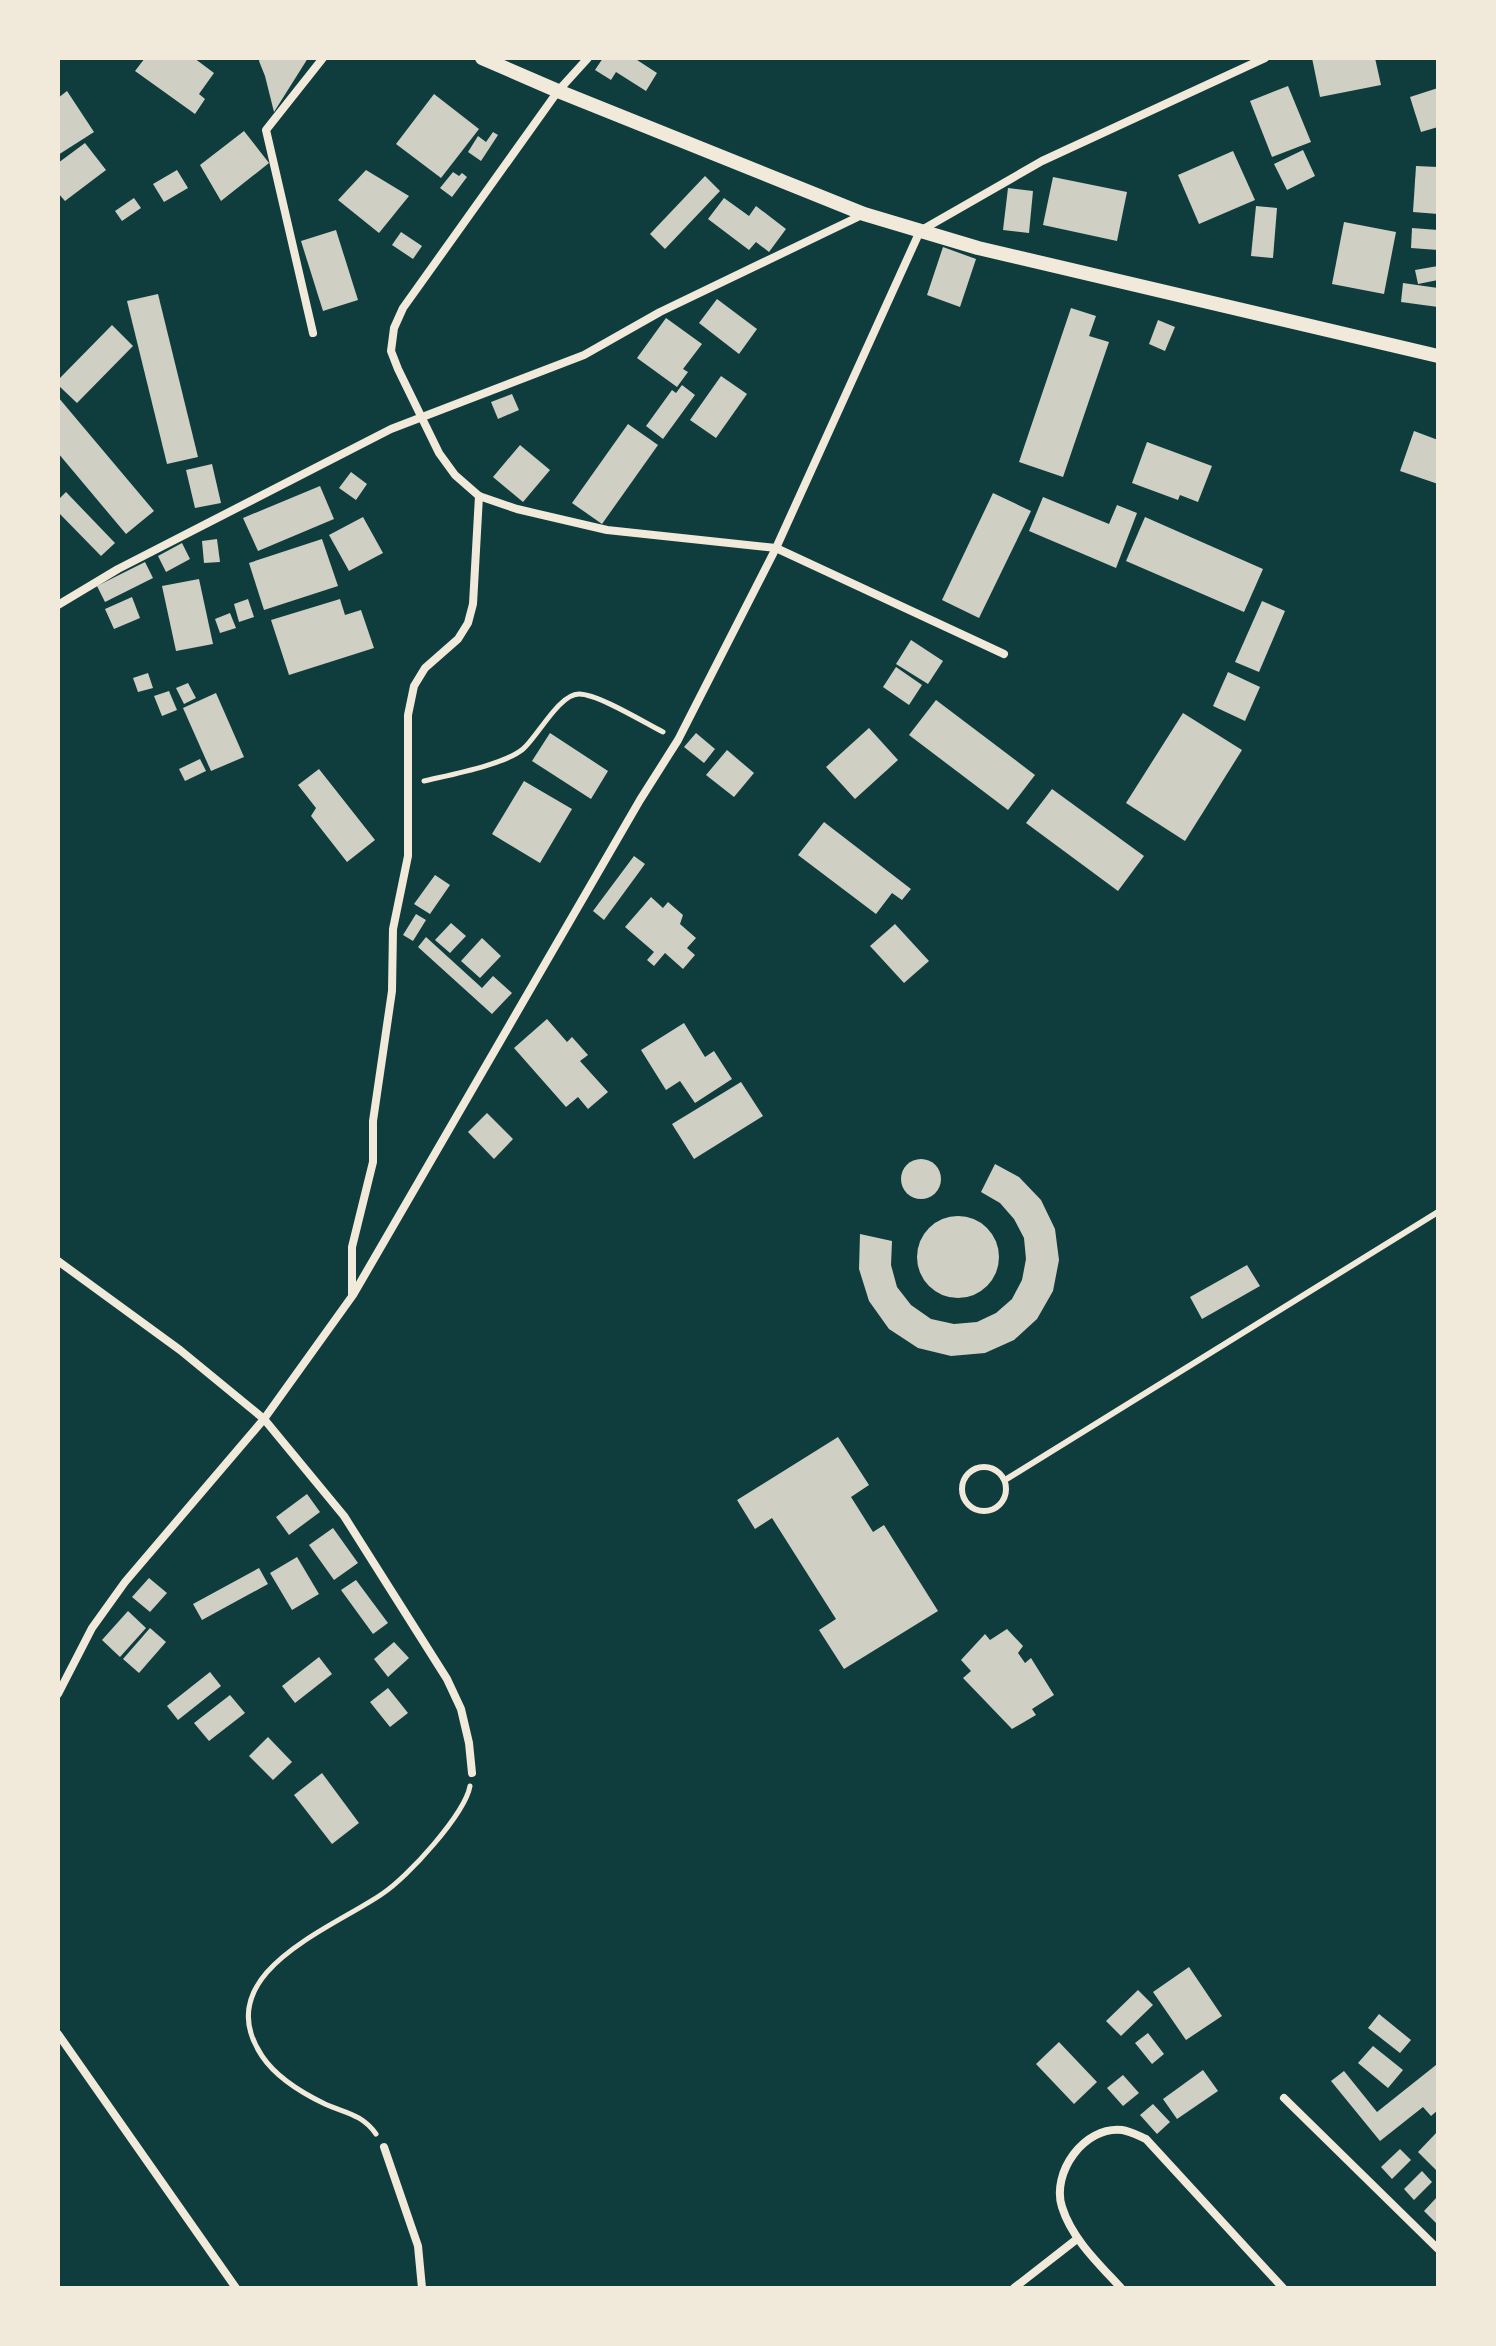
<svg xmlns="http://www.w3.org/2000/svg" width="1496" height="2346" font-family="'Fira Sans',sans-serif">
<rect width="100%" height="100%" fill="#0f3d3e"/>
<!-- building -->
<g fill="#cfcfc3">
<polygon points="145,58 194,58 214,73 199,94 205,99 195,114 135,71"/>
<polygon points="260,58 308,58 274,112 265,76 259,61"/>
<polygon points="603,58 634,58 657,73 646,91 616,72 611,80 595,70"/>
<polygon points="1312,58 1375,58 1381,85 1320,97"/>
<polygon points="1288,86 1311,142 1272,157 1250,101"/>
<polygon points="1438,88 1438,127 1421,132 1410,97"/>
<polygon points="67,91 94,132 58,155 58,98"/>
<polygon points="434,94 479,129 441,178 396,144"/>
<polygon points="244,131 269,163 221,201 200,165"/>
<polygon points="493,132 498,135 481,161 468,152 478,136 486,142"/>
<polygon points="85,143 106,170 65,201 58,193 58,163"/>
<polygon points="1303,150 1315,176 1287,190 1274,164"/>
<polygon points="1233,151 1255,200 1199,224 1178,175"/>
<polygon points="1416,166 1438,167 1438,214 1413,212"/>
<polygon points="177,170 188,188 164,202 153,184"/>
<polygon points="366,170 409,196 379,233 338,200"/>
<polygon points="453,172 459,176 462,173 467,177 452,197 440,188"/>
<polygon points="705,176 720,191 665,249 650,234"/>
<polygon points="1053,177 1127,192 1117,241 1043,225"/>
<polygon points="1008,188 1033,191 1029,233 1003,230"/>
<polygon points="134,198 141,208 122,221 115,211"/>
<polygon points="724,198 749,216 756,206 786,229 769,252 756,242 749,250 708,219"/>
<polygon points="1256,206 1277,208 1273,258 1251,256"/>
<polygon points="1344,222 1396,232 1384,294 1332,284"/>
<polygon points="1412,228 1438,230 1438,250 1411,248"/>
<polygon points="336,230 358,300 323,311 301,241"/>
<polygon points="401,232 422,246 413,259 392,245"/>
<polygon points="943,247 976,259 960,307 927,295"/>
<polygon points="1438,266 1438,280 1418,284 1415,270"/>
<polygon points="1403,283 1438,288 1438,307 1401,302"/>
<polygon points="158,294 198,457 167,464 127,301"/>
<polygon points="717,299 757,329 739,354 699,323"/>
<polygon points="1071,308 1096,316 1089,336 1109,342 1063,477 1019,462"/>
<polygon points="666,318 702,344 683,369 688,372 677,387 637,358"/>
<polygon points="1158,320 1175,327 1165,351 1149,344"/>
<polygon points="112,325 133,346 77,403 58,385 58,380"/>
<polygon points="721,376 747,394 716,438 690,420"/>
<polygon points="682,385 695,395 663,439 646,426 672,390 676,393"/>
<polygon points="512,394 519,410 498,419 491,402"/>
<polygon points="58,397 154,511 126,534 58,453"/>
<polygon points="628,424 658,445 602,524 572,503"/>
<polygon points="1414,431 1438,440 1438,484 1400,471"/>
<polygon points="1147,442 1212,466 1198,502 1180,495 1178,500 1132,483"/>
<polygon points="520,445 550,470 523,502 493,477"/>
<polygon points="212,464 221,503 195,508 186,470"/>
<polygon points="351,472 367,484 356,500 339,488"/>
<polygon points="320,486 334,519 258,551 243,518"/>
<polygon points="66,492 115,543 101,556 58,512 58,500"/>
<polygon points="993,493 1031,511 979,618 942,600"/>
<polygon points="1043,497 1109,524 1117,505 1137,513 1116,568 1029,531"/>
<polygon points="363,517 383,553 349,571 329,535"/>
<polygon points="1145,517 1263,569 1244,612 1126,561"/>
<polygon points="217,539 220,562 204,563 202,541"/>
<polygon points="322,539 338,586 264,610 249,563"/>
<polygon points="182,543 190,559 166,572 158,556"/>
<polygon points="145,562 153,578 105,602 97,586"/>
<polygon points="199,579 213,644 176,651 162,586"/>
<polygon points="132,597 140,618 114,629 105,609"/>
<polygon points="248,599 254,617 239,622 234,604"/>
<polygon points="340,599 345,615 361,610 374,648 289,675 271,620"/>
<polygon points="1262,601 1285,611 1259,672 1235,662"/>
<polygon points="230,613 236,628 220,633 215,619"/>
<polygon points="911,640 943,661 928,684 896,664"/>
<polygon points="896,667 922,685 909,705 883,687"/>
<polygon points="1228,672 1260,687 1245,721 1213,706"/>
<polygon points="148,673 153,688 138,692 133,678"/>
<polygon points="188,683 196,698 184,704 176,688"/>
<polygon points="169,691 177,710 162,716 154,696"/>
<polygon points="216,693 244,757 211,771 183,708"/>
<polygon points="936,700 1035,775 1008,810 909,735"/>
<polygon points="1183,713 1242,750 1185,841 1126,803"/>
<polygon points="869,728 898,760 855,799 826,767"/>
<polygon points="550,733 608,771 591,799 532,761"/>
<polygon points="696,733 715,749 704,763 684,747"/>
<polygon points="727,750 754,773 734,797 706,775"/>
<polygon points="200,759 206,771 185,781 179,769"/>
<polygon points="319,769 375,840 347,862 311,816 316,808 298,785"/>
<polygon points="524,781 572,809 540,863 492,834"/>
<polygon points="1052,789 1144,856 1118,891 1026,823"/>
<polygon points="824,822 911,889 902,900 892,893 876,914 798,855"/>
<polygon points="634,856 645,864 604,920 593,911"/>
<polygon points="435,875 450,885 430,914 414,904"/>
<polygon points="651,897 663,908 668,902 683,915 680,924 696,938 687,948 695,955 683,969 665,953 654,966 647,960 654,952 625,927"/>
<polygon points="416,914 426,920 413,941 403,935"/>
<polygon points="451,923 466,936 450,953 435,940"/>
<polygon points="895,924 929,961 904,983 870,946"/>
<polygon points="426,937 482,988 493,976 512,993 492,1014 418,947"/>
<polygon points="482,938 501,956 480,978 461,961"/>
<polygon points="547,1019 567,1042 572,1037 588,1055 580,1061 608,1092 588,1109 578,1097 566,1107 514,1048"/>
<polygon points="684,1023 705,1057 714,1051 732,1079 695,1103 680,1081 666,1090 641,1050"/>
<polygon points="741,1082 763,1116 694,1159 672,1124"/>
<polygon points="487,1113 513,1139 494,1159 468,1132"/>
<circle cx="921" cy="1179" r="20"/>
<polygon points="995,1164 1019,1177 1041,1200 1055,1229 1059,1260 1053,1291 1037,1319 1014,1340 985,1353 951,1356 918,1348 889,1329 869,1301 859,1269 860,1234 892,1241 891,1265 897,1287 911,1305 931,1319 954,1324 977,1322 996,1313 1012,1299 1022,1280 1026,1259 1024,1238 1014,1219 1000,1203 981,1192"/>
<circle cx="958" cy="1257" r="41"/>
<polygon points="1247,1265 1260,1286 1202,1319 1190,1297"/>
<polygon points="838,1437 869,1485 851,1497 873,1532 884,1525 938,1611 844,1669 819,1630 836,1619 772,1518 755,1529 737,1500"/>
<polygon points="307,1494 320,1512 289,1535 276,1517"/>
<polygon points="333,1528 358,1563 334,1580 309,1545"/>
<polygon points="297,1557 319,1594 292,1610 270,1573"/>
<polygon points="259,1568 268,1584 202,1620 193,1604"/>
<polygon points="149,1578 167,1593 150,1612 132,1597"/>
<polygon points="356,1580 388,1623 373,1634 341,1590"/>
<polygon points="128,1611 146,1628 120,1657 102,1640"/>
<polygon points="150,1628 166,1642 139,1673 123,1659"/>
<polygon points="1007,1629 1023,1646 1018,1653 1025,1663 1031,1658 1054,1695 1032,1709 1036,1715 1012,1729 963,1678 971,1671 961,1660 985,1634 990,1640"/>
<polygon points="394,1642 409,1658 388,1677 374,1659"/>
<polygon points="319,1657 332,1674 295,1703 282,1686"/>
<polygon points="210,1672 221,1686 178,1720 167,1706"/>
<polygon points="388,1688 408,1713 390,1727 370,1702"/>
<polygon points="230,1695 245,1713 209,1741 194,1723"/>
<polygon points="268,1737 292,1762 273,1780 249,1756"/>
<polygon points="322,1773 359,1823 332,1844 294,1795"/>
<polygon points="1189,1967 1222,2016 1186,2040 1153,1992"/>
<polygon points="1138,1990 1153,2005 1121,2036 1106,2021"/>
<polygon points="1379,2014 1411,2040 1400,2053 1368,2028"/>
<polygon points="1148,2033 1164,2054 1152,2064 1135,2043"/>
<polygon points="1059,2042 1097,2082 1074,2104 1036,2064"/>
<polygon points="1373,2046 1403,2070 1388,2088 1358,2063"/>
<polygon points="1436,2065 1438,2110 1431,2116 1423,2107 1380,2141 1331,2081 1344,2071 1377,2112"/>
<polygon points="1203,2070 1218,2091 1177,2119 1163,2099"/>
<polygon points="1123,2075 1139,2093 1123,2106 1107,2088"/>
<polygon points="1153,2104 1170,2122 1157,2134 1140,2115"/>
<polygon points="1438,2131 1438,2172 1418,2152"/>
<polygon points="1400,2149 1411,2160 1392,2179 1381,2167"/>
<polygon points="1422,2171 1432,2182 1414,2200 1404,2189"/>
<polygon points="1438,2196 1438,2225 1424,2211"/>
</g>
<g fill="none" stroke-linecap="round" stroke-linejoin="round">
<!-- path -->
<g stroke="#f1e9da" stroke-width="5">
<path d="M 424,781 C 449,775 504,765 523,749 C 538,736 559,694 579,694 C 598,694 645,723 663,732"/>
<path d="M 376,2134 C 362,2114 345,2113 325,2104 C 302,2093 276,2077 262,2056 C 207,1974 331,1929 382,1894 C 407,1878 465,1814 470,1786"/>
</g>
<!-- service -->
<g stroke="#f1e9da" stroke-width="6">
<circle cx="984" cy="1489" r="22"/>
<polyline points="1005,1480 1438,1212"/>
</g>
<!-- minor -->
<g stroke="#f1e9da" stroke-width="8">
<polyline points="588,58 558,91 403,308 394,328 391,351 398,369 439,453 455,475 479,496 517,509 607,530 776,548 1004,654"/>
<polyline points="313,333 266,130 323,58"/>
<polyline points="58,605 118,569 391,429 584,355 660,312 862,215"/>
<polyline points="58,1261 180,1350 264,1419 344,1516 447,1679 461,1709 469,1743 472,1773"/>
<polyline points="352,1294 352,1247 373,1162 373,1121 392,991 393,929 408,856 408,715 414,686 425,668 458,639 468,623 473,604 479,496"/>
<polyline points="58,1694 92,1628 125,1582 264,1419 353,1295 640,800 678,740 776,548 920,231 1042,161 1265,58"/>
<polyline points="58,2034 236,2288"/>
<polyline points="1284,2098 1438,2249"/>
<polyline points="384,2147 418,2246 422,2288"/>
<polyline points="1014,2288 1077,2239"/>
<path d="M 1121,2288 C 1099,2264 1072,2239 1062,2207 C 1051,2173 1084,2126 1122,2130 C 1130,2131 1139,2136 1146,2139 L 1283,2288"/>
</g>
<!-- tertiary -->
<polyline stroke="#f1e9da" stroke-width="14" points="482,58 558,91 864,214 978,248 1438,356"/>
</g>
<!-- border -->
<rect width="1496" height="2346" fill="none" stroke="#f1e9da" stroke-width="120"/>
</svg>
